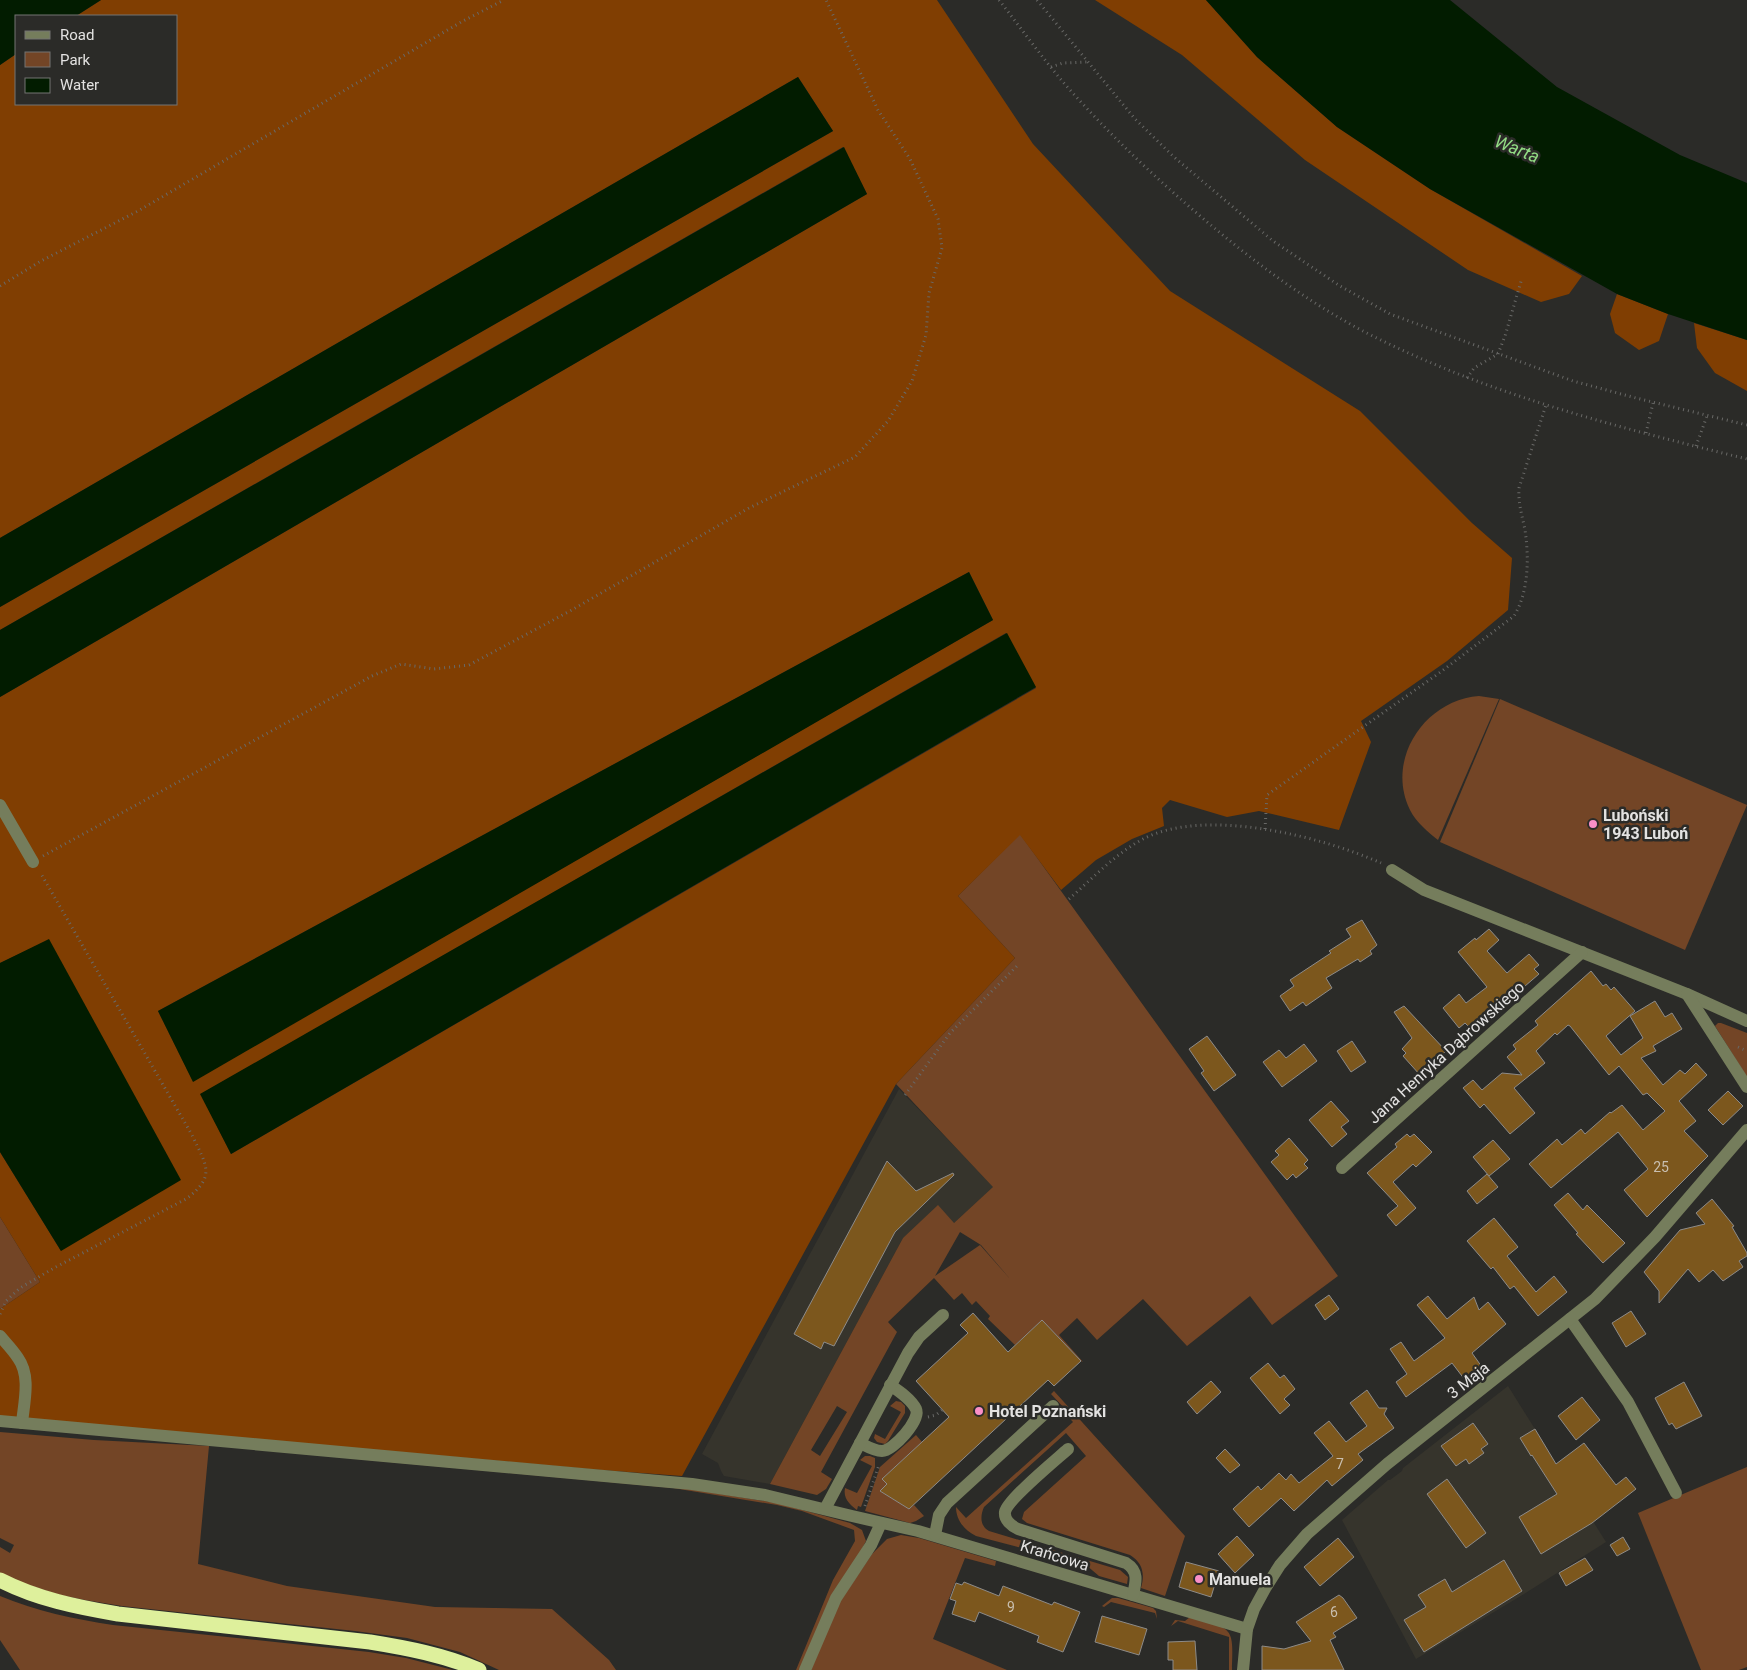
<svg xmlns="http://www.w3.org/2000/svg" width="1747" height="1670" font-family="Roboto,sans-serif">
<rect width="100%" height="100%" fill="#2b2b28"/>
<!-- built -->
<g fill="#36342c">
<polygon points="899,1089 994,1187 954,1223 903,1238 770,1484 724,1476 721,1471 718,1463 702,1454"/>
<polygon points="1508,1386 1606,1542 1524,1594 1416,1659 1342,1520 1388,1480 1390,1480 1402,1471 1403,1468"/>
</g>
<!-- green -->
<g fill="#734526" fill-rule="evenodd">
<path d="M 1479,696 L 1499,699 L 1438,840 C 1428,832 1416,822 1410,810 C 1385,759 1425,700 1479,696 Z"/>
<polygon points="1500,699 1747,805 1685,950 1440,842"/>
<path d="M 1020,834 L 1338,1276 L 1272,1325 L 1250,1296 L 1187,1346 L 1143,1299 L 1097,1340 L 1077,1318 L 1059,1335 L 1083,1362 L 1081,1361 L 1042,1320 L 1015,1345 L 988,1319 L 990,1316 L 976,1301 L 972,1305 L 962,1293 L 954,1300 L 934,1278 L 888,1322 L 897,1332 L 821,1472 L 832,1479 L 826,1489 L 817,1495 L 770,1484 L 903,1238 L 938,1205 L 954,1223 L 993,1187 L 896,1084 L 1015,958 L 958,896 ZM 960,1232 L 981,1245 L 1011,1280 L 980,1245 L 935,1276 ZM 837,1406 L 847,1412 L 820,1456 L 811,1450 Z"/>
<polygon points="1718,1023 1721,1023 1747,1033 1747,1077 1715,1026"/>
<polygon points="0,1217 40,1282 0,1309"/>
<path d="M 1054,1391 L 1185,1536 L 1165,1596 L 1141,1588 C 1145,1574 1143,1563 1130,1555 L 1027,1523 L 1022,1519 L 1024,1512 L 1086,1456 L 1066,1433 L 984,1507 C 980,1516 980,1526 989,1531 L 1120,1570 L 1128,1577 L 1127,1584 L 1099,1576 L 1086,1565 L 976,1536 C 964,1530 956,1520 956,1507 L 966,1518 L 1073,1422 L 1063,1411 L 1065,1409 L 1051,1394 Z"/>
<polygon points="896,1401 901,1402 905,1406 905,1413 888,1441 885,1444 877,1442 874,1438 875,1434 885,1439 901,1412 890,1406"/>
<polygon points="0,1432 94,1440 209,1446 198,1564 287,1586 435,1607 552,1609 609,1660 616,1670 499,1670 460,1652 407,1638 355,1631 122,1606 85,1600 60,1595 28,1585 0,1573 0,1547 10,1553 14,1545 0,1538"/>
<polygon points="916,1435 922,1442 883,1478 887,1484 880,1491 909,1509 914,1505 924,1516 916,1521 910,1523 865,1511 880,1467"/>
<polygon points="324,1456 671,1486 777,1503 850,1523 862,1530 866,1541 800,1670 796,1670 833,1580 855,1541 854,1530 802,1511 777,1505 673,1488"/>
<path d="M 865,1456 L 870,1456 L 875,1458 L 875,1467 L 861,1507 L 858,1506 L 857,1510 C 849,1504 843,1498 845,1488 L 857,1493 L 872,1466 L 860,1460 Z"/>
<polygon points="1747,1467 1747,1667 1739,1670 1701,1670 1638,1513"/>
<polygon points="901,1535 919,1538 996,1561 995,1566 965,1558 933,1639 1007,1670 811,1670 839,1603 872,1554 887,1539"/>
<path d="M 0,1596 C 36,1611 74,1619 113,1625 L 369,1652 L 406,1658 L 453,1670 L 20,1670 L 0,1640 Z"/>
<polygon points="1112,1598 1118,1598 1153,1608 1156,1611 1157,1619 1155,1613 1111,1602 1104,1607 1102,1606"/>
<path d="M 1190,1617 C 1232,1630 1234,1624 1232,1670 L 1229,1670 L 1229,1637 L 1178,1621 L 1171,1626 L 1175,1620 L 1185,1621 Z"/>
</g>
<!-- forest -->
<g fill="#803e02" fill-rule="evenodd">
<path d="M 101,0 L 937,0 L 1033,144 L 1170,291 L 1360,411 L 1472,523 L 1512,558 L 1508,610 L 1447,661 L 1361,721 L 1371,742 L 1339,830 L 1259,811 L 1227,817 L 1170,800 L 1162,808 L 1164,826 L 1132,839 L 1096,860 L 1061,890 L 1020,835 L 958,896 L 1015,958 L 896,1084 L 682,1476 L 588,1469 L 0,1416 L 0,1309 L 40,1282 L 0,1217 L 0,1152 L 61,1251 L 49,940 L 0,963 L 0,697 L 867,194 L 843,147 L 0,630 L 0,607 L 833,131 L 798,77 L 0,538 L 0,65 L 16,54 L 16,104 L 176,104 L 176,16 L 76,16 ZM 969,572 L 993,620 L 193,1081 L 158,1011 ZM 1006,633 L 1036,688 L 231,1154 L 201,1094 Z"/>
<polygon points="1095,0 1206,0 1257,57 1337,127 1430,189 1582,276 1569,294 1541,302 1468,270 1305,160 1182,55"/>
<polygon points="1617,294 1668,314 1659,341 1639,350 1615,333 1610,314"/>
<polygon points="1694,323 1747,340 1747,391 1715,373 1697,348"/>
</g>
<!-- water -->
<g fill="#021c00">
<polygon points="0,0 101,0 76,16 16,16 16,54 0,65"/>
<polygon points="1206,0 1450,0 1557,87 1680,155 1747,183 1747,340 1668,314 1617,294 1430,189 1337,127 1257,57"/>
<polygon points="798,77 833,131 0,607 0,538"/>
<polygon points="844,147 867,194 0,697 0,630"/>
<polygon points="969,572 993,620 193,1082 158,1011"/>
<polygon points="1007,633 1036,687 231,1154 200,1094"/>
<polygon points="49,939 181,1180 61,1251 0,1152 0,963"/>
</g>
<!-- building -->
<g fill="#7c571d" stroke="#8d8b89">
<polygon points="1362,920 1377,945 1370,951 1372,954 1360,962 1358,959 1326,978 1332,988 1306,1006 1303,1002 1290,1011 1280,996 1294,986 1290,980 1331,953 1329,951 1351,937 1346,929"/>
<polygon points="1489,929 1499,940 1487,951 1507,973 1529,954 1539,965 1534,969 1539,974 1503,1005 1499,1001 1469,1027 1465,1023 1459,1028 1443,1008 1459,994 1466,1003 1487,987 1458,952 1475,938 1476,940"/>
<polygon points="1591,971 1603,986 1606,984 1611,990 1614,987 1635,1011 1606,1036 1621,1055 1643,1038 1630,1016 1655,1001 1665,1017 1672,1013 1682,1029 1653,1046 1656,1051 1641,1058 1663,1085 1680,1070 1685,1074 1696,1063 1707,1075 1679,1101 1696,1121 1684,1131 1708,1156 1647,1217 1624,1190 1648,1169 1618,1132 1551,1188 1529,1164 1557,1139 1562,1145 1581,1129 1585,1134 1610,1112 1611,1113 1622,1105 1643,1130 1665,1111 1647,1093 1643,1095 1619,1066 1609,1075 1570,1026 1568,1025 1557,1035 1555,1033 1536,1051 1545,1063 1514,1088 1535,1113 1510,1134 1484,1104 1480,1108 1463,1088 1473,1080 1482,1090 1502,1073 1522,1075 1507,1057 1516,1049 1513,1045 1538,1025 1535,1021"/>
<polygon points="1404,1006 1446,1051 1420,1075 1403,1056 1406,1053 1402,1049 1412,1038 1394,1012"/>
<polygon points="1207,1036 1236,1075 1214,1091 1201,1073 1204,1071 1189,1049"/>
<polygon points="1352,1041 1366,1062 1351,1072 1337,1051"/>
<polygon points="1304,1044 1317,1061 1282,1087 1263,1062 1279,1050 1286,1058"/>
<polygon points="1728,1091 1743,1106 1723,1125 1708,1110"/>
<polygon points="1331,1101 1349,1121 1341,1127 1347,1134 1332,1147 1309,1120"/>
<polygon points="1407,1134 1410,1137 1414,1134 1432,1152 1416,1167 1413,1164 1393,1182 1416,1208 1396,1226 1387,1215 1398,1206 1367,1173 1397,1147 1395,1144"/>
<polygon points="1289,1138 1308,1160 1304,1164 1308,1168 1296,1178 1293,1174 1287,1180 1271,1162 1279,1155 1275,1151"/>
<polygon points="1493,1140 1510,1159 1489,1176 1473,1157"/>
<polygon points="887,1161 916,1191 953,1173 954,1175 895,1232 834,1346 824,1342 821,1349 794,1334"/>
<polygon points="1487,1174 1498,1187 1477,1204 1467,1191"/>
<polygon points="1568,1193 1583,1210 1587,1205 1625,1243 1603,1263 1576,1234 1578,1233 1554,1205"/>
<polygon points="1712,1199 1734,1226 1732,1227 1747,1253 1747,1256 1739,1261 1743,1267 1723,1281 1713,1270 1699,1282 1688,1269 1659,1303 1659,1291 1644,1272 1680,1230 1705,1224 1696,1213"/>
<polygon points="1494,1218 1518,1247 1507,1256 1536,1292 1554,1276 1567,1292 1538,1316 1514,1286 1510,1289 1493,1267 1491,1269 1467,1241"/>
<polygon points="1329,1295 1339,1309 1325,1320 1315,1305"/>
<polygon points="1428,1296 1447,1319 1474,1297 1479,1310 1488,1302 1506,1324 1472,1353 1482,1367 1465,1380 1452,1363 1406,1397 1396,1382 1407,1374 1390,1349 1401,1342 1414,1361 1445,1338 1417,1305"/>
<polygon points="1631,1311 1646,1334 1626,1347 1612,1323"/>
<polygon points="973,1313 1008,1352 1042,1320 1081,1361 1054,1386 1048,1380 909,1509 880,1491 887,1484 882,1479 949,1417 916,1381 968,1333 960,1325"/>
<polygon points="1268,1363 1280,1378 1284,1375 1295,1389 1284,1399 1290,1405 1280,1414 1250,1378"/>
<polygon points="1211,1381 1221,1392 1197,1414 1187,1402"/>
<polygon points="1684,1382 1702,1416 1676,1429 1672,1423 1669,1425 1655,1398"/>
<polygon points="1367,1390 1379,1408 1387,1408 1384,1414 1394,1428 1358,1454 1363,1460 1332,1486 1327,1480 1294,1511 1281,1498 1249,1527 1233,1509 1258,1486 1261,1490 1279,1473 1286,1480 1291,1474 1299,1483 1333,1456 1314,1433 1329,1421 1346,1442 1367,1426 1350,1403"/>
<polygon points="1582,1397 1600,1420 1576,1440 1558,1416"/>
<polygon points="1473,1423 1488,1444 1481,1449 1484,1453 1469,1464 1466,1459 1456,1466 1441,1446"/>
<polygon points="1535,1429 1556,1464 1584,1443 1616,1485 1626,1477 1636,1489 1592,1523 1541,1554 1519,1517 1557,1494 1532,1455 1531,1456 1520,1438"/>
<polygon points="1225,1449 1240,1465 1230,1473 1216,1458"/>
<polygon points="1447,1479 1486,1533 1466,1548 1427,1494"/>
<polygon points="1237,1536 1254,1555 1235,1573 1218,1554"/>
<polygon points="1623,1537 1630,1549 1617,1556 1610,1545"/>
<polygon points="1338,1538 1354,1557 1320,1586 1304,1567"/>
<polygon points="1585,1558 1593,1570 1566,1586 1559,1573"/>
<polygon points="1504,1560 1522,1591 1424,1652 1404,1620 1426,1607 1418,1595 1445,1579 1452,1592"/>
<polygon points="1186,1562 1219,1571 1211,1597 1179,1587"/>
<polygon points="964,1582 999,1596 1003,1586 1052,1605 1054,1602 1080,1612 1063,1652 1037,1642 1039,1636 979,1612 975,1622 952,1614 956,1601 950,1599 956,1583 962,1585"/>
<polygon points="1339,1595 1343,1598 1357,1618 1333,1633 1336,1637 1330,1640 1344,1670 1262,1670 1262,1646 1284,1649 1311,1641 1296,1622"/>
<polygon points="1102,1616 1147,1629 1139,1655 1095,1642"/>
<polygon points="1195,1641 1197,1670 1173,1670 1173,1660 1168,1660 1168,1642"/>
</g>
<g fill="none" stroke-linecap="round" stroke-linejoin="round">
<!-- path -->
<g stroke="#696967" stroke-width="3" stroke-dasharray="1 4" stroke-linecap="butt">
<path d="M 999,0 C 1020,27 1041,56 1063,82 C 1105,130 1151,174 1199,215 C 1249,258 1303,299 1361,330 C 1482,393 1616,427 1747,459"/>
<polyline points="1037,0 1135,119 1174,157 1273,241 1340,286 1390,314 1573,381 1636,398 1747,425"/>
<polyline points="1051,67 1063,63 1087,62"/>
<polyline points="0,286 41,261 138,211 463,21 504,0"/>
<polyline points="1467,378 1474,368 1498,354 1505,336 1522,278"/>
<polyline points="1646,433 1653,403"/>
<polyline points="1696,446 1707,416"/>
<path d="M 1265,829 L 1267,795 L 1442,671 L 1514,616 C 1529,592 1529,557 1525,530 C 1522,515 1518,503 1519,488 L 1546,405"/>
<polyline points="43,856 372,676 401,664 434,669 469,665 570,611 749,508 855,457 888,421 912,381 926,335 929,293 942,248 938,219 910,159 878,110 826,0"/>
<path d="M 1069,899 C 1092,879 1115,854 1143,839 C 1205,807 1320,836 1381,863"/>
<polyline points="1738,1047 1747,1051"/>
<polyline points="905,1095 950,1033 1019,964"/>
<path d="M 0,1314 L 6,1301 L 20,1288 L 54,1268 L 186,1199 C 217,1176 206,1165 192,1135 L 40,872"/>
<polyline points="928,1417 936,1415 942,1410"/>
<polyline points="865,1506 879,1465"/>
</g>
<!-- minor -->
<g stroke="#757d5c" stroke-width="12">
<polyline points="0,805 33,862"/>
<polyline points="1392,870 1424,890 1687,994 1747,1021"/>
<polyline points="1687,994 1747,1087"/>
<polyline points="1342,1168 1582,952"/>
<polyline points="1570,1319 1628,1402 1676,1493"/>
<path d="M 0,1336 C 6,1343 13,1350 18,1358 C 31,1376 24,1402 22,1423"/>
<polyline points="0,1421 692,1484 765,1495 852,1516 918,1531 1247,1629"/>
<path d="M 860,1443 C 866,1446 874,1451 882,1451 C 893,1451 921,1420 916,1409 C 911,1399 899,1391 890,1385"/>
<path d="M 1068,1449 C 1057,1459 1007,1500 1005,1512 C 1004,1520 1012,1526 1018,1529 L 1126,1563 C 1139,1571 1136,1582 1133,1595"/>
<polyline points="825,1509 908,1353 919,1337 943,1315"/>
<polyline points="935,1535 939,1515 947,1503 1053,1406"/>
<polyline points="805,1670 836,1598 871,1545 881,1523"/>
<polyline points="1243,1670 1247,1629 1254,1609 1266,1587 1280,1565 1307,1534 1387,1464 1595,1299 1655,1237 1747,1130"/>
</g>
<!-- highway -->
<path stroke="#def09c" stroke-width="15" d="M 0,1580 C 37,1599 77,1607 118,1614 L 370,1642 C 407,1648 444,1655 479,1670"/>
</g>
<!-- markers -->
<g fill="#fa8fc7" stroke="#2b2b28" stroke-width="2">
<circle cx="1593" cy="824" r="5"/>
<circle cx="979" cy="1411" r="5"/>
<circle cx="1199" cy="1579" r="5"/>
</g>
<g text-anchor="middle" stroke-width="5" stroke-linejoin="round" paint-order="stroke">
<!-- number labels -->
<g font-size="14" fill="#c9bfb0">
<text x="1661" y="1172">25</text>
<text x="1340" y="1469">7</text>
<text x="1011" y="1612">9</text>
<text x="1334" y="1617">6</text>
</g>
<!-- poi labels -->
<g font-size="16" font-weight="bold" fill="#e3e2e1" stroke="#2b2b28" text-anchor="start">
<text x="1603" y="821">Luboński<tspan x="1603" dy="18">1943 Luboń</tspan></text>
<text x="989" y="1417">Hotel Poznański</text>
<text x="1209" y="1585">Manuela</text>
</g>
<!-- street labels -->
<g font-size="16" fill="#e3e2e1" stroke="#2b2b28">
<text transform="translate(1446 1052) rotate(-42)" y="6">Jana Henryka Dąbrowskiego</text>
<text transform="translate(1468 1380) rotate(-38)" y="6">3 Maja</text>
<text transform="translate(1055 1555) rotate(17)" y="6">Krańcowa</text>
</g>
<!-- water labels -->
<g font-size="18" font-style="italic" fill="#92dc84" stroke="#2b2b28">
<text transform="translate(1517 149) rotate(22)" y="6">Warta</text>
</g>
</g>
<!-- legend -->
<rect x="15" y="15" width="162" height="90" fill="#2b2b28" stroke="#757472"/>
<rect x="25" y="31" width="25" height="8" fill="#757d5c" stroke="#757472"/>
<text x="60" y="40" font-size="15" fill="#e3e2e1">Road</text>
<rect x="25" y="52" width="25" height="15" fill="#734526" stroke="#757472"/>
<text x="60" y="65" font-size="15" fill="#e3e2e1">Park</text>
<rect x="25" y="78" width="25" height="15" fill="#021c00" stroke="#757472"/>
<text x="60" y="90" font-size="15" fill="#e3e2e1">Water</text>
</svg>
